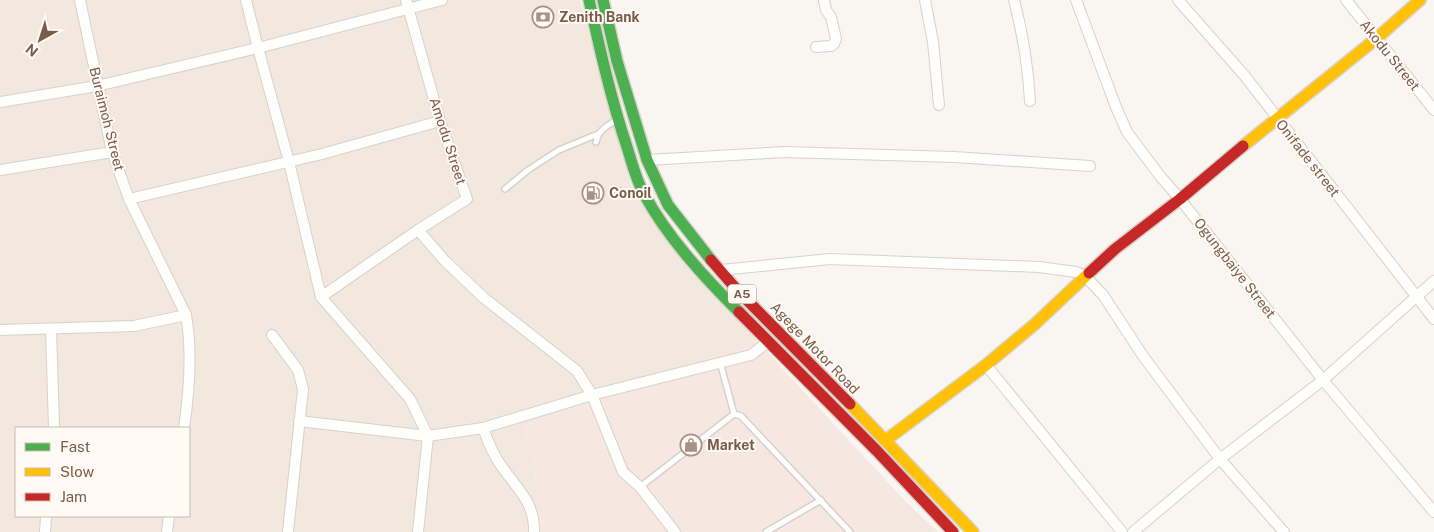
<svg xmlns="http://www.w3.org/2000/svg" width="1434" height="532" font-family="'Public Sans',sans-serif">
<rect width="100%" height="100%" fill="#f9f5f0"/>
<!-- residential -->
<g fill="#f2e8de" fill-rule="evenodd">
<path d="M 0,0 L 580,0 L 607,103 L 631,186 L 757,341 L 523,426 L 535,464 L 538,532 L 0,532 ZM 16,428 L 189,428 L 189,516 L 16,516 Z"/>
<polygon points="907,503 938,532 855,532"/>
</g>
<!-- commercial -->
<polygon fill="#f6e8e1" points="757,341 907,503 855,532 538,532 535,464 523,426"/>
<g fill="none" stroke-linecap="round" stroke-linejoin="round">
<!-- lane casing -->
<g stroke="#d7d1cb" stroke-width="8">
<g id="lane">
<path d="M 596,142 C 599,130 605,127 615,121"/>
<polyline points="505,189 528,170 559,150 598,134"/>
<polyline points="615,189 629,195 640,193"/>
<polyline points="720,362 734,414"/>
<polyline points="640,487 734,414 741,416 850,532"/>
<polyline points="766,532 821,500"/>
</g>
</g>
<!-- street casing -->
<g stroke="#d7d1cb" stroke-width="12">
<g id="street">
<path d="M 80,0 L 112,152 L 129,199 L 186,315 C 192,349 189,394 184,428"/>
<polyline points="246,0 258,48 289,162 321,297 410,399 428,436 418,532"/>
<polyline points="925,0 933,42 939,105"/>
<path d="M 1014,0 C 1023,34 1028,66 1030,101"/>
<polyline points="1076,0 1116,107 1127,132 1160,176 1180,199 1323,380 1434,512"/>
<polyline points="1178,0 1244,75 1434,319"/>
<polyline points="1346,0 1434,110"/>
<polyline points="816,47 831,46 834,44 836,39 831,17 826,10 824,0"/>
<polyline points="0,102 97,86 258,48 442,0"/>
<polyline points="647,160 785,152 954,157 1090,166"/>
<polyline points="0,170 112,152"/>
<polyline points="129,199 322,154 440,121"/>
<polyline points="418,230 445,261 484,298 577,371 592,395 623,472 640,487 675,532"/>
<polyline points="721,270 830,259 1039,267 1076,272 1085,276 1103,295 1143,356 1220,459 1284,532"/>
<polyline points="321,297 418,230 467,199 440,121 406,0"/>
<polyline points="51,329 54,428"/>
<polyline points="0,330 134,326 186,315"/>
<polyline points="272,335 298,370 303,389 288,532"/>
<polyline points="986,365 1122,532"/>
<polyline points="299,421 428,436 483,428 592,395 751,355 768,342"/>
<path d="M 483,428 C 488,442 493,455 502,467 C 517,489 535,502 534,532"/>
<polyline points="45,532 46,516"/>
<polyline points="167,532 169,516"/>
<polyline points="1133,532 1220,459 1323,380 1434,281"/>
</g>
</g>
<!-- fast casing -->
<g stroke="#d9d2cb" stroke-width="14">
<g id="fast">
<path d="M 589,0 C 600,50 611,99 627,147 C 632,163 636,180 644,194 C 668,238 704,277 739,312"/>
<polyline points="603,0 617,61 647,160 668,205 711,260"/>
</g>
</g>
<!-- slow casing -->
<g stroke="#d9d2cb" stroke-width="14">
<g id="slow">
<polyline points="1243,146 1377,38 1420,0"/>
<polyline points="850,404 973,532"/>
<polyline points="886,440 986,365 1035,324 1089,273"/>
</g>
</g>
<!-- jam casing -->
<g stroke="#d9d2cb" stroke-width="14">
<g id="jam">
<polyline points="711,260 738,291 850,404"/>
<polyline points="1089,273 1115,249 1180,199 1243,146"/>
<polyline points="739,312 877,451 953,532"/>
</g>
</g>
<!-- lane -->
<use href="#lane" stroke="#fefefd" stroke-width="5"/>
<!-- street -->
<use href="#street" stroke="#fefefd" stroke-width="10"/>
<!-- fast -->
<use href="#fast" stroke="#4caf50" stroke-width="11"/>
<!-- slow -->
<use href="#slow" stroke="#ffc107" stroke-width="11"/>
<!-- jam -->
<use href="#jam" stroke="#c62828" stroke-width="11"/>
</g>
<!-- icons -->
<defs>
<g id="bank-ring" transform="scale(1.125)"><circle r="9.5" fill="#fffaf3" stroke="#a69286" stroke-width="1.5"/><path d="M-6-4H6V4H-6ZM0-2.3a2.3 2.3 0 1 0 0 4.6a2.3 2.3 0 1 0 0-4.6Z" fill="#a69286"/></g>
<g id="fuel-ring" transform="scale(1.125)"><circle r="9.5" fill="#fffaf3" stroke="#a69286" stroke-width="1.5"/><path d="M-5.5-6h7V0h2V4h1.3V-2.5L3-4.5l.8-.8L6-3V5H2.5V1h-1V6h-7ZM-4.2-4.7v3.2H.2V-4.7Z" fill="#a69286"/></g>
<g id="shop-ring" transform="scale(1.125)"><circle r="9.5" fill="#fffaf3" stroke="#a69286" stroke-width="1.5"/><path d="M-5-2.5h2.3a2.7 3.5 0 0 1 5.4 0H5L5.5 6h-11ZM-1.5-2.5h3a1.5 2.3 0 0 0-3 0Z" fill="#a69286"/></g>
</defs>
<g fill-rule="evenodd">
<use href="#bank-ring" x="543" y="17"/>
<use href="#fuel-ring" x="593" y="193"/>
<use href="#shop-ring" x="691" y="445"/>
</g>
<g text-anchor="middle" stroke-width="4" stroke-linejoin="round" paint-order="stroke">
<!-- shield labels -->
<rect fill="#fffaf3" stroke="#a28b7f" stroke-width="1" x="728" y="284.5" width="28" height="19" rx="4"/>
<g font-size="12" font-weight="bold" fill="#7a5c4d">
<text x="742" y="298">A5</text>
</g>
<!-- poi labels -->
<g font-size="14" font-weight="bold" fill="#7a5c4d" stroke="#fffaf3" text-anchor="start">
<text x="559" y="22">Zenith Bank</text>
<text x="609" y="198">Conoil</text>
<text x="707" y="450">Market</text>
</g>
<!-- street labels -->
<g font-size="14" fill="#7a5c4d" stroke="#fffaf3">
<text transform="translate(1390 55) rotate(51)" y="5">Akodu Street</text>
<text transform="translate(107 119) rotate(76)" y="5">Buraimoh Street</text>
<text transform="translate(448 141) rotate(72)" y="5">Amodu Street</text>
<text transform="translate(1308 158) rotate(52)" y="5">Onifade street</text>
<text transform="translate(1235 268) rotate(52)" y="5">Ogungbaiye Street</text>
<text transform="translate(815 348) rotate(46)" y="5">Agege Motor Road</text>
</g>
</g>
<!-- legend -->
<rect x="15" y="427" width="175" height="90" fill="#fffaf3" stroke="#cabbb1"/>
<rect x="25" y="443" width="25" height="8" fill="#4caf50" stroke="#cabbb1"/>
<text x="60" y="452" font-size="15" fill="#7a5c4d">Fast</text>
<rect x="25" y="468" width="25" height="8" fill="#ffc107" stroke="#cabbb1"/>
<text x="60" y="477" font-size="15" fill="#7a5c4d">Slow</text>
<rect x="25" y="493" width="25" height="8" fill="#c62828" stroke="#cabbb1"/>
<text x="60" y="502" font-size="15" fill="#7a5c4d">Jam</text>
<!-- north arrow -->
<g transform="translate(40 40) rotate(219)" stroke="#fffaf3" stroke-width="4" paint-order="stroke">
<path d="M0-4L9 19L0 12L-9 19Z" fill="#7a5c4d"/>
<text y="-8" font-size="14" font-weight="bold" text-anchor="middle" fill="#7a5c4d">N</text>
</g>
</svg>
